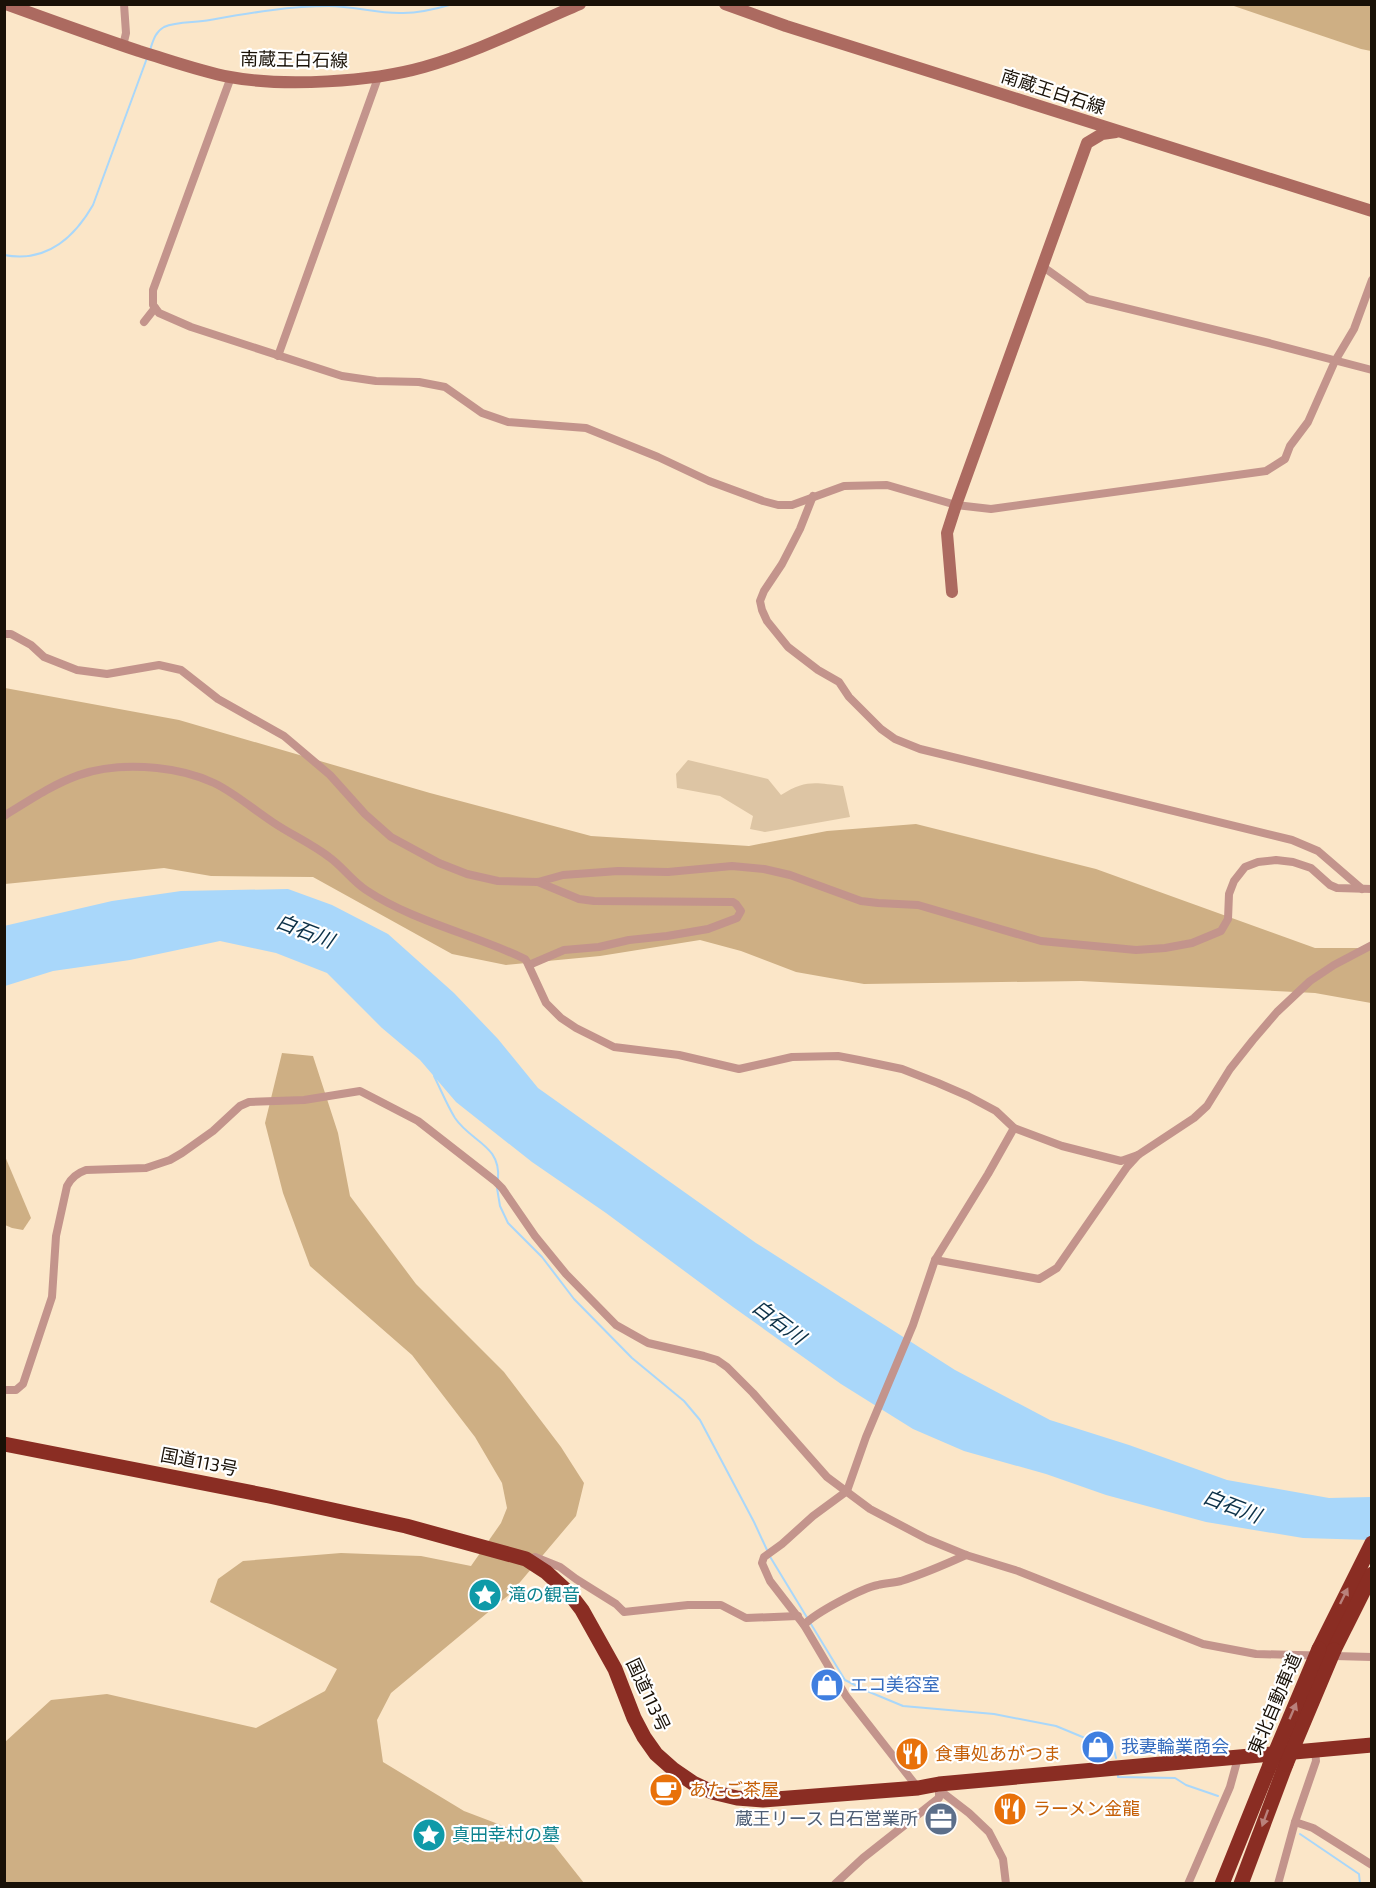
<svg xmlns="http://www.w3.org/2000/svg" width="1376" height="1888" font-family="'Exo 2','Noto Sans JP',sans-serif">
<rect width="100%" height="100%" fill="#fbe6c8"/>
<!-- green -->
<path fill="#ddc5a4" d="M 688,760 L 768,779 L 781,795 C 806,779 816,783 843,786 L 850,817 L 765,832 L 750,829 L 753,816 L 720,796 L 677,788 L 676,774 Z"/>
<!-- forest -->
<g fill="#ceaf84">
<polygon points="1231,5 1371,5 1371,51 1361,49"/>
<polygon points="5,688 179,720 430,793 591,836 749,846 827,831 916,824 1096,869 1315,948 1371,948 1371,1003 1315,993 1081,981 864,984 796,972 741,951 700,940 600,956 506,965 452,954 313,877 211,876 164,868 5,884"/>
<polygon points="282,1053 313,1056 338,1133 350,1196 416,1284 504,1372 561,1447 584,1483 576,1516 510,1594 391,1693 377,1720 383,1762 464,1811 554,1845 584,1883 5,1884 5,1742 51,1700 107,1694 256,1728 325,1691 337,1669 210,1602 218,1579 243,1561 341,1553 421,1556 471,1566 501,1523 507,1508 502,1483 475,1437 412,1355 310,1266 283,1193 265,1123"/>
<polygon points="4,1154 31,1218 23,1230 12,1228 5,1225"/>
</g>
<!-- water -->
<polygon fill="#a9d7fa" points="288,889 332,905 388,934 454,993 498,1039 538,1088 756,1243 955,1370 1050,1420 1129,1445 1227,1480 1329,1498 1371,1497 1371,1540 1303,1538 1206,1522 1106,1495 1046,1474 964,1451 913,1429 841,1384 733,1307 606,1213 532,1162 456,1102 420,1060 382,1028 327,973 276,953 220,941 130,960 53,971 5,986 4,926 112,901 181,891"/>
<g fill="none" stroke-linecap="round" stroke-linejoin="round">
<!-- stream -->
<g stroke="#a9d7fa" stroke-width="2">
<path d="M 150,50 C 153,41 155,32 164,27 C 177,21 196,23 210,20 C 250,13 289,6 329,6 C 354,6 378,14 403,13 C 420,13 436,9 453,4"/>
<path d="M 4,255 C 46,263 74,238 93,205 L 147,58"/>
<path d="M 434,1076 C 441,1090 447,1105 455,1118 C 471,1142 501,1145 498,1179"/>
<polyline points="497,1188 500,1206 508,1223 542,1257 574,1299 632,1358 684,1401 700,1420 754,1522 767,1550"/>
<polyline points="769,1555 845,1680 867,1691 903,1706 994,1714 1056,1726 1114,1750 1116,1758"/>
<polyline points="1118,1775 1118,1777 1175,1778 1186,1785 1218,1796"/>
<polyline points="1300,1834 1359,1874 1360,1884"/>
</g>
<!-- street -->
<g stroke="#c3948c" stroke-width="8">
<polyline points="123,46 126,33 124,4"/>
<polyline points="231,77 153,290 153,305 159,313 191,327 342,376 376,381 419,382 445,387 482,413 508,422 586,428 658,457 709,481 763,501 778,505 792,505 844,486 887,485 956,505 991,509 1266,471 1285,459 1290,446 1308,422 1335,361 1354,329 1372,280"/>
<polyline points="1042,266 1088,299 1269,343 1372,370"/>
<polyline points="144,322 155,308"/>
<polyline points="278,356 379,75"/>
<polyline points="813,496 800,529 782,564 764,591 760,601 762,610 767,621 788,647 818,670 839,682 849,697 881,729 895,739 920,749 1292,840 1318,851 1362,889"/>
<polyline points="4,634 11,634 31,645 44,657 77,670 107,674 159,665 181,670 218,699 284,736 330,775 365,814 391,837 439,863 467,874 498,881 538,882 563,875 618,871 668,872 732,866 764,869 790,875 861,901 878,903 918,905 1041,941 1136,950 1165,948 1192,943 1221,931 1228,919 1229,894 1234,881 1245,867 1258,862 1276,860 1293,862 1311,868 1330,885 1337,888 1372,889"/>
<path d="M 4,816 C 60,781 88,761 157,768 C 177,770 195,774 214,783 C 235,793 254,810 274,823 C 292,835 312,844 329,857 C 342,866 352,881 366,890 C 414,922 473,934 525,959 L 527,962 L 546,1003 L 561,1018 L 576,1028 L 614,1047 L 679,1055 L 739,1069 L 792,1057 L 838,1056 L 859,1060 L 902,1069 L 938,1083 L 968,1096 L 996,1111 L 1014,1128 L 1062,1146 L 1121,1161 L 1138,1155"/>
<polyline points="529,965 564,950 599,947 629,940 667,936 708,929 737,918 741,911 736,904 733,902 594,901 579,899 538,882"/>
<polyline points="935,1260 1039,1279 1057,1268 1127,1167 1138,1155 1194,1118 1207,1106 1230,1069 1253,1040 1277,1012 1310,981 1334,965 1372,945"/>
<path d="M 4,1390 L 16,1390 L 23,1384 L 52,1297 L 56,1236 L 67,1186 C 71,1178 77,1173 86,1170 L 146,1168 L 170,1160 L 182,1153 L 213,1131 L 240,1106 L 249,1102 L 304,1100 L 360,1091 L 418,1121 L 495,1181 L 502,1188 L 535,1236 L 566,1274 L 616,1325 L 648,1343 L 704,1356 L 717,1360 L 727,1367 L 753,1393 L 827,1477 L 870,1509 L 927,1539 L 966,1555 L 1018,1571 L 1203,1644 L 1256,1654 L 1372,1657"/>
<polyline points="529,1559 535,1557 560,1567 576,1579 616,1604 624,1612 688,1605 721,1605 746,1618 798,1616"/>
<path d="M 804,1625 C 815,1613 862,1588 878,1585 C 885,1583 893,1583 901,1581 C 923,1574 944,1565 966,1555"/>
<polyline points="940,1787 943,1793 969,1813 989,1832 1003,1859 1006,1884"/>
<polyline points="918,1788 846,1696 804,1625 770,1581 762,1563 764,1557 782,1544 813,1516 847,1491 866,1437 913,1325 935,1260 988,1174 1014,1128"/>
<polyline points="1295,1822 1313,1828 1372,1865"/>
<polyline points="835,1884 863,1858 939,1798 939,1784"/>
<polyline points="1188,1884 1230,1787 1238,1758"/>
<polyline points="1278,1884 1295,1822 1316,1761 1315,1750"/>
</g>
<!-- secondary -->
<g stroke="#ac6a60" stroke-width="12">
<path d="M 6,4 C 50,20 94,36 139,51 C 169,60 199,71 230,77 C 284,87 371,82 424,67 C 477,52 528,26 580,4"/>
<polyline points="725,4 786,26 1372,211"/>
<polyline points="952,592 947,533 956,505 1087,143 1102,134 1116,132"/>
</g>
<!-- highway -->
<g stroke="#8a2d23" stroke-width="15">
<polyline points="4,1444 269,1496 406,1526 526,1559 546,1572 569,1593 582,1610 615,1669 634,1718 644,1737 656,1754 674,1770 693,1783 712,1792 737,1798 763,1800 918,1788 939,1784 1372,1745"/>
<polyline points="1319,1649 1372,1543"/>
<polyline points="1334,1650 1372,1574"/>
<polyline points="1222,1884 1270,1765"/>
<polyline points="1241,1884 1286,1764"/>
</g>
<!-- highway-bridge -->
<g stroke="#8a2d23" stroke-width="15">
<polyline points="1286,1764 1334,1650"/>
<polyline points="1270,1765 1319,1649"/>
</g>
</g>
<!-- one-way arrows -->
<defs><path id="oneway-solid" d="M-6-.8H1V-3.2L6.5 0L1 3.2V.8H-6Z" transform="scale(1.5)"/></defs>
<g fill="#b9817b">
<use href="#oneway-solid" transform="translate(1344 1596) rotate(-64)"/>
<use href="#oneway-solid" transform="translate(1293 1711) rotate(-67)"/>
<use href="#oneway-solid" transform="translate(1265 1818) rotate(110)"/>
</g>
<!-- icons -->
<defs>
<g id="sight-disc" transform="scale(1.725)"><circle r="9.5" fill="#0f9aa8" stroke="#fff"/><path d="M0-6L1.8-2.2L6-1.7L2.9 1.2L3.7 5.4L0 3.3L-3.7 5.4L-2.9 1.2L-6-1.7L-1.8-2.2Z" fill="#fff"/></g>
<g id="shop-disc" transform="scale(1.725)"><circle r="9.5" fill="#3f7fe0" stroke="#fff"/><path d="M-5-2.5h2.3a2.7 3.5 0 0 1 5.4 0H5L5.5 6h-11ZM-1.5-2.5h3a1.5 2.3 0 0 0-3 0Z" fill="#fff"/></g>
<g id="restaurant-disc" transform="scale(1.725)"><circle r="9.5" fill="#e8710a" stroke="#fff"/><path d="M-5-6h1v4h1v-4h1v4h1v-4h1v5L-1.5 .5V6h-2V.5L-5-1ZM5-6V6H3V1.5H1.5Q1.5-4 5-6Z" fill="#fff"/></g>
<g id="cafe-disc" transform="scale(1.725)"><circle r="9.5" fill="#e8710a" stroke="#fff"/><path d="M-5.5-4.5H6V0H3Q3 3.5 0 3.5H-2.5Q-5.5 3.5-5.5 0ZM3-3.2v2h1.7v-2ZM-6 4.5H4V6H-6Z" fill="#fff"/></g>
<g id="office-disc" transform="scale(1.725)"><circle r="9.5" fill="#5c6f8a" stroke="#fff"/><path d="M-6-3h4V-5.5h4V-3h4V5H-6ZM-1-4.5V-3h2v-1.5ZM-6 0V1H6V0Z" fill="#fff"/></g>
</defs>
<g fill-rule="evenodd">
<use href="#sight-disc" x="485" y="1595"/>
<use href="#shop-disc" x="827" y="1685"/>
<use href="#shop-disc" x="1098" y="1747"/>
<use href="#restaurant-disc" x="912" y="1754"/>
<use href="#cafe-disc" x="666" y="1790"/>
<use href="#restaurant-disc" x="1010" y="1809"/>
<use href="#office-disc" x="941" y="1819"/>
<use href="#sight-disc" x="429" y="1835"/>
</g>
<g text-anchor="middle" stroke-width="4.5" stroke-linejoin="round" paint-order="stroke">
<!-- street labels -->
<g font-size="18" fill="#191107" stroke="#fff">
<text transform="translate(294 60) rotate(1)" y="6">南蔵王白石線</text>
<text transform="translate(1053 92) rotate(18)" y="6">南蔵王白石線</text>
<text transform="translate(199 1462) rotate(11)" y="6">国道113号</text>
<text transform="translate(648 1695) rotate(65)" y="6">国道113号</text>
<text transform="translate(1275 1704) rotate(-67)" y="6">東北自動車道</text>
</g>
<!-- culture labels -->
<g font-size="18" fill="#0d838f" stroke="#fff" text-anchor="start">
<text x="508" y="1601">滝の観音</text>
<text x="452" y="1841">真田幸村の墓</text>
</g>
<!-- shop labels -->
<g font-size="18" fill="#366cbe" stroke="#fff" text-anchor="start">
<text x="850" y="1691">エコ美容室</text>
<text x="1121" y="1753">我妻輪業商会</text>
</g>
<!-- food labels -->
<g font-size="18" fill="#c56008" stroke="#fff" text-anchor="start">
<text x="935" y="1760">食事処あがつま</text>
<text x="689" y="1796">あたご茶屋</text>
<text x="1033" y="1815">ラーメン金龍</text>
</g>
<!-- service labels -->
<g font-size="18" fill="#4e5e75" stroke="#fff" text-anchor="end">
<text x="918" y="1825">蔵王リース 白石営業所</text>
</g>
<!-- water labels -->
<g font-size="20" font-style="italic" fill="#0b3047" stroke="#fff">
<text transform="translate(305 931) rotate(21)" y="7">白石川</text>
<text transform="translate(779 1322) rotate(37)" y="7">白石川</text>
<text transform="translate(1232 1506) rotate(21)" y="7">白石川</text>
</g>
</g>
<!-- border -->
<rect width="1376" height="1888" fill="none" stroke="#191107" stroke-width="12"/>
</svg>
